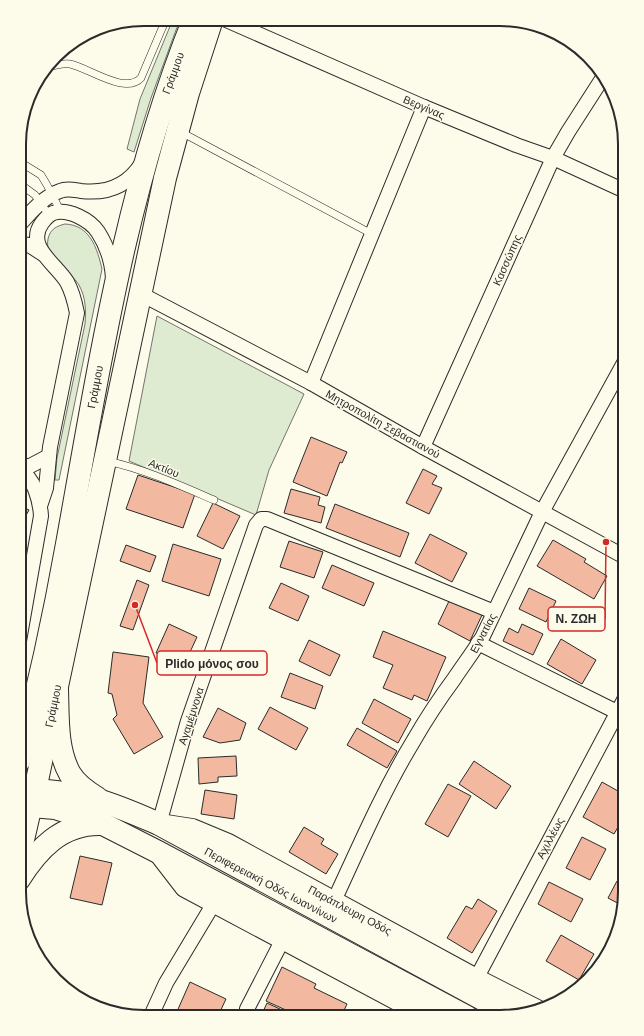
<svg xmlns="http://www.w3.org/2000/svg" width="644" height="1036" font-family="Helvetica,sans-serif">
<rect width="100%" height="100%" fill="#fdfbea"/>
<!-- green -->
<g fill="#deebd1" stroke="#74746e">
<polygon points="173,19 181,19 176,30 151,98 134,152 127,149 140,99"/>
<path d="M 65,224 C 90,225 97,248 102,269 L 59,480 L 55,480 L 57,458 L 85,324 C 86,310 86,298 79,285 C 70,270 44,260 48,239 C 50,229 57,226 65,224 Z"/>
<polygon points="157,316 304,394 269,470 256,515 129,461"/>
</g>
<!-- building -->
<g fill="#f2b8a0" stroke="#2b2b2b">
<polygon points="311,437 347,452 342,463 340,462 327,496 293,482"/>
<polygon points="423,469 437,476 432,484 442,488 429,514 406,503"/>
<polygon points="138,475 195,494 183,528 126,509"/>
<polygon points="291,489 320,497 318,505 325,507 321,523 284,513"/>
<polygon points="213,503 240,516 223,549 197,536"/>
<polygon points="335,504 409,533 400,557 326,528"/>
<polygon points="20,506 29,510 19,528"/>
<polygon points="430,534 467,553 452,582 415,563"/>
<polygon points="553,540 586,559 584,562 607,576 594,599 537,566"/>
<polygon points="289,541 323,552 314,578 280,567"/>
<polygon points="173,544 221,559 209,596 162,581"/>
<polygon points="126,545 156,556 150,572 120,561"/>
<polygon points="332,565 374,583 364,606 322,588"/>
<polygon points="137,580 149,585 133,630 120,626"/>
<polygon points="281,583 309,596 298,621 269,608"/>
<polygon points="529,588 556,601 546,622 519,609"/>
<polygon points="450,599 482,615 470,641 438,624"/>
<polygon points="169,624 197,637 184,665 156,653"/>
<polygon points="522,624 543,634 533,655 503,641 509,628 518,633"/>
<polygon points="383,631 446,657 427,701 414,695 412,700 383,688 393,665 373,657"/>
<polygon points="561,639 596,660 582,684 547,664"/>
<polygon points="309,640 340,655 330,676 299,661"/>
<polygon points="113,652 149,657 143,703 163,737 134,754 113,719 117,715 112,694 108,693"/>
<polygon points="290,673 323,686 315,709 281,697"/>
<polygon points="374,699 411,719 398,743 362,723"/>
<polygon points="270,707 308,728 296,750 258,729"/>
<polygon points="218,708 246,723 240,740 220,743 203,737"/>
<polygon points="357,728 397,751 387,768 347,745"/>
<polygon points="236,756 237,776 218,777 218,782 199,784 198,758"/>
<polygon points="474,761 511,786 496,809 459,784"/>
<polygon points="602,782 625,795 625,815 614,834 583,817"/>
<polygon points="448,784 471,796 448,837 425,824"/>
<polygon points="205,790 237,795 234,819 201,814"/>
<polygon points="304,827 324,839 321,844 338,854 326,874 289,852"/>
<polygon points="582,837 606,849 590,880 566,868"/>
<polygon points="80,856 112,863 102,905 70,898"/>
<polygon points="617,881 625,885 625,900 623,906 608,898"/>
<polygon points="549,882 583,899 571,922 538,904"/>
<polygon points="478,899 497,911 472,953 447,938 466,906 472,909"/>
<polygon points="561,935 594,954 579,980 546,961"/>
<polygon points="282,967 316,984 314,988 347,1004 341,1017 299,1016 266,1001"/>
<polygon points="190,982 226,999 218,1016 175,1016"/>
<polygon points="267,1003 295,1016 261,1016"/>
</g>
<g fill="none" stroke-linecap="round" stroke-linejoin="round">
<!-- lane casing -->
<g stroke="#2b2b2b" stroke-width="8">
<g id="lane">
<path d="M 49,67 C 56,65 63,63 70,64 C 89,68 125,95 141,78 L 166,19"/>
<polyline points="179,131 372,234"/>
<polyline points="20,162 41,175 47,185 61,212"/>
<polyline points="20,184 35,195 49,215"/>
<path d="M 107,461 C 144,469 179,485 214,500"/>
<polyline points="20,496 21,497"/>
</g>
</g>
<!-- street casing -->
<g stroke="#2b2b2b" stroke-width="16">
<g id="street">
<polyline points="224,19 424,107 516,145 553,158 625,191"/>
<path d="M 20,224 C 31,212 43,197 60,191 C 67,188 74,190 81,191 C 107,194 128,186 142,163"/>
<polyline points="20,244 29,245 43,254"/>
<polyline points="139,293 311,383 423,447 625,557"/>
<polyline points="311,383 424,107"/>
<polyline points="423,447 553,158 568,132 602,79"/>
<polyline points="20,466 30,466 49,456"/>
<path d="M 40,506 L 46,488 L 50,447 L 77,313 C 75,303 72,291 67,282 C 56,264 25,246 42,223 C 45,219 48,215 53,213 C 68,208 90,220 98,232 C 107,246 112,262 113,278"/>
<path d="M 19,641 L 41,516 C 40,500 34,478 20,470"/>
<polyline points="478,643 617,712"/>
<polyline points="159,824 188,721 256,525 261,519 267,519 494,612"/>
<path d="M 334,901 C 359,847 383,791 414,740 C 426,719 440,698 454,679 C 464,664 474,651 483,636 L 542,512 L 625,361"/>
<polyline points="476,979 625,698"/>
<polyline points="247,1009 283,939"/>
<polyline points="151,1016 166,983 214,903"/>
</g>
</g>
<!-- secondary casing -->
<g stroke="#2b2b2b" stroke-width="22">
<g id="secondary">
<polyline points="166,825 192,829 228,844 476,979 537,1010"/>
<polyline points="158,852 185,887 429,1017"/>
</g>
</g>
<!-- primary casing -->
<g stroke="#2b2b2b" stroke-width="24">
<g id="primary">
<path d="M 19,761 C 38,690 54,617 67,544 C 99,367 126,187 194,19"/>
<polyline points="35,790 165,178 188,93 212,19"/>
</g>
</g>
<!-- highway casing -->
<g stroke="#2b2b2b" stroke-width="24">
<g id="highway">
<path d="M 57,689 C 58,717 56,749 70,774 C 76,784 87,792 97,798"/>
<path d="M 19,789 C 43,790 66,792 90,798 C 114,804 136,814 159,824 L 512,1015"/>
<polyline points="19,805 55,808 97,821 158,852 467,1017"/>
<polyline points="19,857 34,792"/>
<path d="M 19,879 C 38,849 61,824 99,824"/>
</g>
</g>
<!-- lane -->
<use href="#lane" stroke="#fdfbea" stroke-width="7"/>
<!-- street -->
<use href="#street" stroke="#fdfbea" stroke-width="14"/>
<!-- secondary -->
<use href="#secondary" stroke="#fdfbea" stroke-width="20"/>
<!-- primary -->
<use href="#primary" stroke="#fdfbea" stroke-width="22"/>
<!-- highway -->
<use href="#highway" stroke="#fdfbea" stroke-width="22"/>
</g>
<g text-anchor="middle" stroke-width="3" stroke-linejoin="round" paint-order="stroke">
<!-- street labels -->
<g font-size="11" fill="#2b2b2b" stroke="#fdfbea">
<text transform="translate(173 73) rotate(-70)" y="4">Γράμμου</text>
<text transform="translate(424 107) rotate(23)" y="4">Βεργίνας</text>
<text transform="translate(507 260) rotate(-66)" y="4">Κασσώπης</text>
<text transform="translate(95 387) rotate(-79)" y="4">Γράμμου</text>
<text transform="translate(383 424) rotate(29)" y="4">Μητροπολίτη Σεβαστιανού</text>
<text transform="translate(164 468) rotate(22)" y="4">Ακτίου</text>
<text transform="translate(483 633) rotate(-62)" y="4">Εγνατίας</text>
<text transform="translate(53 706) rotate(-78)" y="4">Γράμμου</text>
<text transform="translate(191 716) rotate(-72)" y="4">Αγαμέμνονα</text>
<text transform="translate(550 838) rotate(-62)" y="4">Αχιλλέως</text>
<text transform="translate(271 885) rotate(28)" y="4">Περιφερειακή Οδός Ιωαννίνων</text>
<text transform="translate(350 910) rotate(28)" y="4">Παράπλευρη Οδός</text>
</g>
</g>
<!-- crop -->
<path d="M0 0H644V1036H0ZM144 26H500A118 118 0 0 1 618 144V892A118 118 0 0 1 500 1010H144A118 118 0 0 1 26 892V144A118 118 0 0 1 144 26Z" fill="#fdfbea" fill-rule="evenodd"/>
<path fill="none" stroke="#2b2b2b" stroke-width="2" d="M144 26H500A118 118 0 0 1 618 144V892A118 118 0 0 1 500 1010H144A118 118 0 0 1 26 892V144A118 118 0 0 1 144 26Z"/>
<!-- callouts -->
<path fill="none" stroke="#d62828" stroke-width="1.5" d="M606 542L605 619M135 605L157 663"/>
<g fill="#d62828" stroke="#fdfbea" stroke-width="1.5">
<circle cx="606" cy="542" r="4"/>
<circle cx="135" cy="605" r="4"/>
</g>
<g fill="#fdfbea" stroke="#d62828" stroke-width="1.5">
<rect x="548" y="607" width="57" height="24" rx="4"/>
<rect x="157" y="651" width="110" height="24" rx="4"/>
</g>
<g font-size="12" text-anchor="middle" font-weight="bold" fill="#2b2b2b">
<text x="576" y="623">Ν. ΖΩΗ</text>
<text x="212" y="668">Plido μόνος σου</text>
</g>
</svg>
